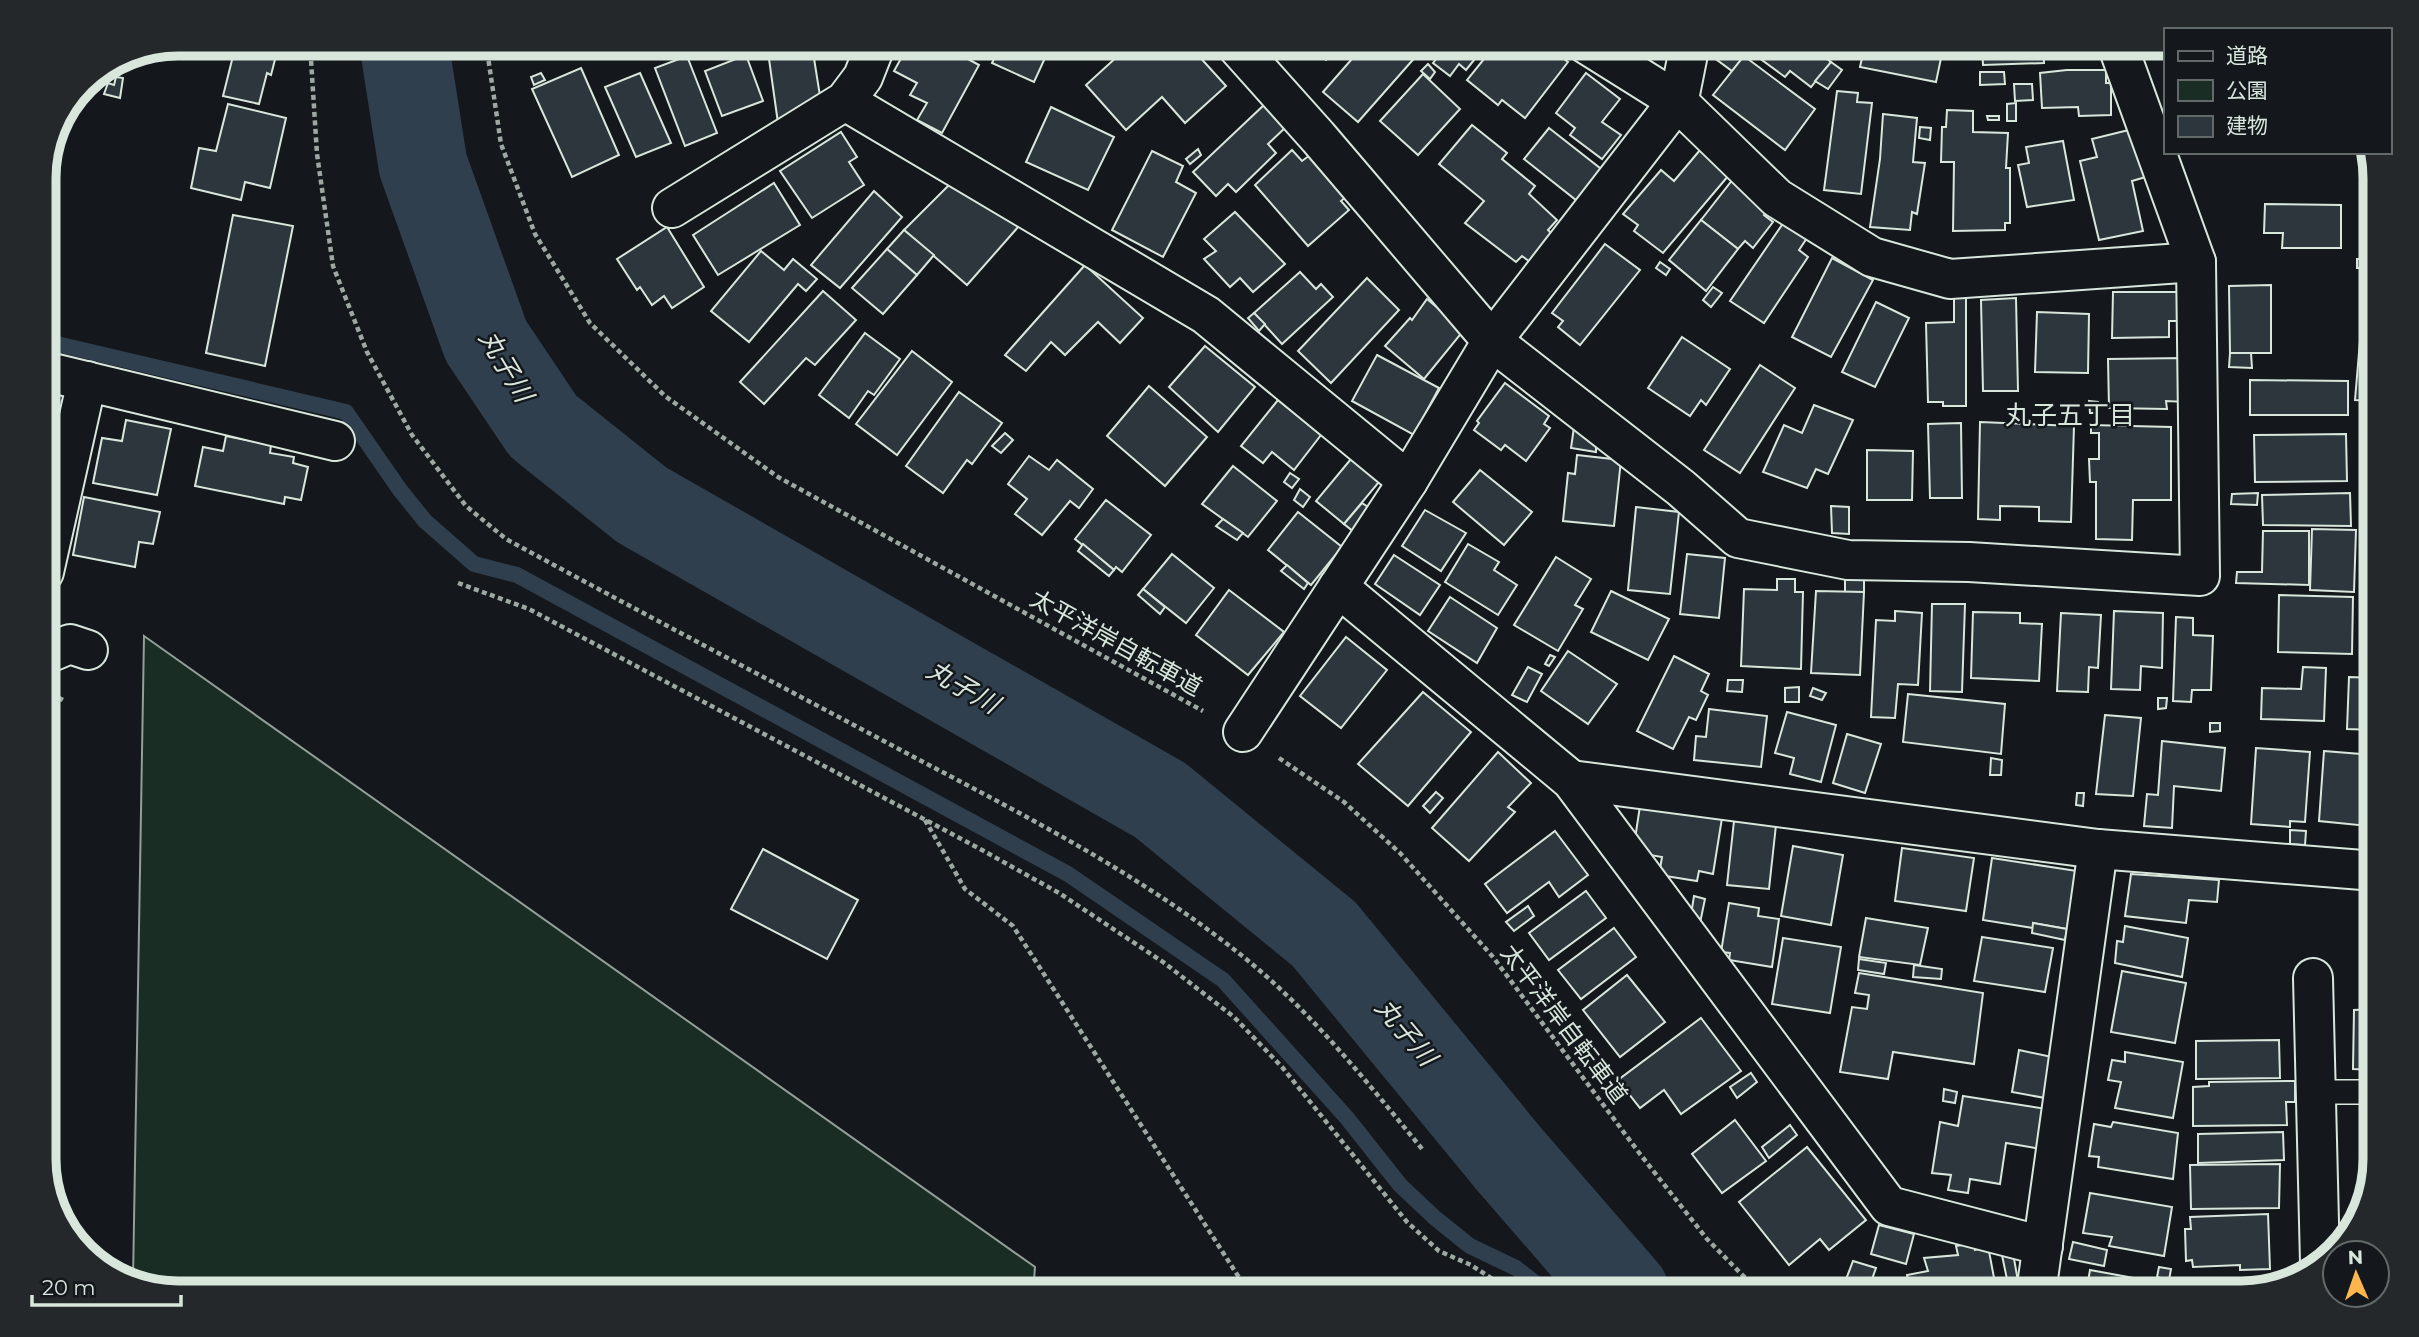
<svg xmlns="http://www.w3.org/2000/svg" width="2419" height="1337" font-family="Montserrat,'Noto Sans JP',sans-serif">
<rect width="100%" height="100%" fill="#14181c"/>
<!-- green -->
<polygon fill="#1a2d24" stroke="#939e99" stroke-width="2" points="144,636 1035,1267 1033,1293 179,1293 133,1281"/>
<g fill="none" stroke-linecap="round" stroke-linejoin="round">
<!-- stream -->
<polyline stroke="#2f3f4d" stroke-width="16" points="44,341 346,412 400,490 425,521 474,564 517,575 1068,874 1223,980 1347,1118 1400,1185 1435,1218 1470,1246 1516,1268 1548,1293"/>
<!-- river -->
<polyline stroke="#2f3f4d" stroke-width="89" points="404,44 423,165 486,341 543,426 642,505 1160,800 1324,934 1509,1159 1625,1293"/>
</g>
<!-- building -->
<g fill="#2c363c" stroke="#d8e6dc" stroke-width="2">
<polygon points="178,44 185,44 182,59 145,50"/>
<polygon points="236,44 279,44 271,75 267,73 259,104 223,96"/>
<polygon points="909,44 940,44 979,65 942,133 917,120 927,103 910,95 917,83 894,71"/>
<polygon points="1001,44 1051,45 1034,82 992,63"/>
<polygon points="1131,44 1188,44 1226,86 1185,123 1162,97 1126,130 1086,85"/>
<polygon points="1310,44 1327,44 1335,50 1326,60 1308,46"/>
<polygon points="1365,44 1407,44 1418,54 1358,122 1323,92"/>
<polygon points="1448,44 1487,44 1466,70 1459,64 1450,76 1433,63"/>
<polygon points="1496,44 1544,44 1568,62 1525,118 1502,100 1498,105 1467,80"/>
<polygon points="1723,44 1729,44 1744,56 1732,71 1713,57"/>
<polygon points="1740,44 1807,44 1831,62 1811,87 1790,71 1785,77"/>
<polygon points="1865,44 1944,44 1936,82 1860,67"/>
<polygon points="1982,44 2043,44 2044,63 1983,65"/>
<polygon points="2151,44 2165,44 2165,55 2156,58"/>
<polygon points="813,52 820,96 778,123 769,59"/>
<polygon points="746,55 763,101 722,116 705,71"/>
<polygon points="687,56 717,133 685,146 655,68"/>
<polygon points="1744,56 1815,109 1785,150 1713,95"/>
<polygon points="1831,62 1842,70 1828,89 1815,81"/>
<polygon points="1428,64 1435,72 1430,79 1421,71"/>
<polygon points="581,68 619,155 572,177 532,89"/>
<polygon points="2067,70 2106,70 2106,83 2111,83 2111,115 2079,116 2078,107 2042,108 2040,73"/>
<polygon points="1980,72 2004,72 2005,84 1980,85"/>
<polygon points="541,73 545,80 534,85 531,77"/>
<polygon points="640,73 671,143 636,157 605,87"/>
<polygon points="1586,73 1620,99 1602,122 1621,135 1602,159 1570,135 1575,128 1556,113"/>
<polygon points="1423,74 1460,109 1418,155 1380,121"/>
<polygon points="116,77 123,78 120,98 104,94 108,83 114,85"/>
<polygon points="2014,84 2032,84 2033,100 2015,101"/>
<polygon points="1837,91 1858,93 1857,102 1872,103 1861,194 1824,190"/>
<polygon points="2016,103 2016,121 2007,121 2007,104"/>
<polygon points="228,104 286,118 270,188 245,182 241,200 191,188 199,148 216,151"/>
<polygon points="1264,105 1286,127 1268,144 1276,153 1236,192 1228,184 1216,196 1193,172"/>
<polygon points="1051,107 1114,137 1088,190 1026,162"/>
<polygon points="1947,110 1973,111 1973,132 2008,133 2006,168 2010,168 2010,223 2005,223 2005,230 1953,231 1954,162 1941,162 1942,127 1946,127"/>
<polygon points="1883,114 1917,118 1913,162 1925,163 1917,214 1912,212 1910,230 1870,227 1880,159"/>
<polygon points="1987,116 1999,116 1999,120 1988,120"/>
<polygon points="1472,125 1507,153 1502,159 1535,186 1529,194 1557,220 1548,230 1553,235 1530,262 1522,256 1516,262 1465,223 1484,201 1439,164"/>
<polygon points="1920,127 1931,128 1930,140 1919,138"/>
<polygon points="1549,128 1605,172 1581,204 1524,159"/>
<polygon points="2137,128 2149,176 2132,181 2143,231 2099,240 2080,161 2097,157 2092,139"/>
<polygon points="61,132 51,177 44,175 44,170"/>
<polygon points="841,132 857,157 849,162 864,185 812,218 780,171"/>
<polygon points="2063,141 2074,200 2027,207 2018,165 2029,163 2026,147"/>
<polygon points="1198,149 1201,155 1190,164 1186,159"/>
<polygon points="1292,150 1302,161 1310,155 1347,196 1341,201 1349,210 1308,246 1255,185"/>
<polygon points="1700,150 1729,175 1663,253 1634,231 1638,225 1623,214 1661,170 1674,181"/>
<polygon points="1152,151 1183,166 1176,182 1196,193 1163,257 1112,230"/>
<polygon points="1737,174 1772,206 1764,215 1773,222 1753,248 1745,241 1738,249 1701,220"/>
<polygon points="774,183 800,225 718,275 693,235"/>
<polygon points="950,184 1019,226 967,285 904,230"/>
<polygon points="2370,187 2375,188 2375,238 2361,235"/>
<polygon points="874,191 902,217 840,288 811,265"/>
<polygon points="2265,204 2341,205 2341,248 2282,248 2283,233 2264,233"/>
<polygon points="1235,212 1285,264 1253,292 1240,278 1230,287 1204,259 1216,251 1204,239"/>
<polygon points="233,215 293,226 265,366 206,353"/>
<polygon points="1786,219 1809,235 1799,250 1808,257 1764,323 1730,301"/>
<polygon points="1701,220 1738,249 1706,291 1669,260"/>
<polygon points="667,227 704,287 672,308 664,296 652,305 640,287 637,290 617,259"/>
<polygon points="904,230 934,255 917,275 887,249"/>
<polygon points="1605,244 1640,270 1580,345 1558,327 1563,321 1552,313"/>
<polygon points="887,249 917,275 883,314 852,288"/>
<polygon points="761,251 784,270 793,259 817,279 806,291 798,284 749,342 711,311"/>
<polygon points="1832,258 1873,280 1831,357 1792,337"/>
<polygon points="2357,259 2375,259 2375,314 2367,314 2368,268 2357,268"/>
<polygon points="1660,262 1670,269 1666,275 1656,268"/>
<polygon points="1085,265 1143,318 1120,343 1098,322 1065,355 1051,342 1026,371 1005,355"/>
<polygon points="1300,272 1316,289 1321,284 1333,297 1282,344 1254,313"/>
<polygon points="1367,278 1399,310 1331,383 1298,351"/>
<polygon points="2271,285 2271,353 2230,353 2229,286"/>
<polygon points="1713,287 1722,293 1711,307 1703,300"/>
<polygon points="823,291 856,320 815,365 806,358 764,404 740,382"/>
<polygon points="2113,292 2182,292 2182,321 2169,321 2169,337 2112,338"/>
<polygon points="1954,295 1966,295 1966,406 1943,406 1943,402 1928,402 1926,323 1954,322"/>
<polygon points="2016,298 2018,391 1983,391 1981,300"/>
<polygon points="1427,299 1464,330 1424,379 1385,346 1410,318 1412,320"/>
<polygon points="1876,302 1909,318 1875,387 1842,372"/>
<polygon points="2037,312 2089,314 2088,373 2035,372"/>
<polygon points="1254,313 1265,324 1259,331 1248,318"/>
<polygon points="865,333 900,359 874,395 868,391 849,418 819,395"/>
<polygon points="1682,337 1730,369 1706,405 1701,400 1690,416 1648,388"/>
<polygon points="2360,341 2375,343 2375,401 2355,400"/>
<polygon points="1205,346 1255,387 1218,432 1169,387"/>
<polygon points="912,351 952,382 897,455 856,424"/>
<polygon points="2230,353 2251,353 2252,368 2229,367"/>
<polygon points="1377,355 1439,388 1414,435 1352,401"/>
<polygon points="2185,358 2186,402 2166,401 2167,409 2109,408 2108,359"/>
<polygon points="1760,365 1795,388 1740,473 1704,450"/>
<polygon points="2250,380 2348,381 2348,415 2250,415"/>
<polygon points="1505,383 1549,416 1544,424 1550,428 1526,461 1505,445 1501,450 1474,430 1479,423 1477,421"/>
<polygon points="1149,386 1207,437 1165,486 1107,436"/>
<polygon points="959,392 1002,423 972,464 967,460 943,493 906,466"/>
<polygon points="1278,400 1321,435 1294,470 1272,452 1263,463 1241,446"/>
<polygon points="2089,401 2098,402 2098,413 2090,413"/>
<polygon points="1814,405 1853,420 1828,474 1816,469 1807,488 1763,472 1784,425 1802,433"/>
<polygon points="44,410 49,411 44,432"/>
<polygon points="126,420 171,429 157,495 93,483 102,438 122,441"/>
<polygon points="1980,422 2074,426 2071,522 2039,521 2039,507 2000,506 2000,520 1978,519"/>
<polygon points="1961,423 1962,498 1930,498 1928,424"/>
<polygon points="2091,425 2171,427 2171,500 2133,500 2132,540 2096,539 2096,482 2090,482 2089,459 2099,459 2099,433 2091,433"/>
<polygon points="1574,427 1596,443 1596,452 1571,448"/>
<polygon points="1005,433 1013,440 1001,453 992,446"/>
<polygon points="2369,433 2375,433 2375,493 2368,493"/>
<polygon points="2346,434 2347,481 2255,482 2254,435"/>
<polygon points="226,436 271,445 270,453 294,457 293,463 308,467 301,500 285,497 284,504 195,486 203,447 223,451"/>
<polygon points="1867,450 1913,451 1912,500 1867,500"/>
<polygon points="1577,455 1621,460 1614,526 1563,521 1568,473 1575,474"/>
<polygon points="1029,456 1049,470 1057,460 1093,489 1079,508 1070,501 1042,535 1015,514 1027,499 1008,484"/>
<polygon points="1351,459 1379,482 1344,524 1316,501"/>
<polygon points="1233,466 1277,501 1248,537 1202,504"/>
<polygon points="1480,470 1532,512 1504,545 1453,502"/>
<polygon points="1290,473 1299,479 1292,488 1284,482"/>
<polygon points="1300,489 1310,497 1303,507 1294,500"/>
<polygon points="2258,493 2257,505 2231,504 2232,494"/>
<polygon points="2350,493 2351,526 2263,525 2262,495"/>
<polygon points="84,497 160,512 153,544 139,542 135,567 73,555"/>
<polygon points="1106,500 1151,535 1122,572 1116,567 1114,570 1075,539"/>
<polygon points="1362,503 1371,509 1354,532 1344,524"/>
<polygon points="1831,506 1849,507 1849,534 1832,533"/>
<polygon points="1636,507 1679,512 1670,594 1628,590"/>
<polygon points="1425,510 1466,533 1441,571 1402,546"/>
<polygon points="1298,512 1342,547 1311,585 1268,550"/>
<polygon points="2368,517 2375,517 2375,587 2369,587"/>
<polygon points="1223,519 1243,533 1237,540 1216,526"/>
<polygon points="2312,529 2356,530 2354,592 2310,590"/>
<polygon points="2263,531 2309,531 2309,585 2236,583 2237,572 2262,572"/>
<polygon points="1083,544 1114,570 1109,576 1078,551"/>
<polygon points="1468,544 1499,562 1494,570 1517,585 1498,615 1445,582"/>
<polygon points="1172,554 1214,588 1186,623 1143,589"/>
<polygon points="1687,554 1725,558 1719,618 1680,614"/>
<polygon points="1394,555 1440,585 1420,615 1375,584"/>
<polygon points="1556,557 1591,579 1575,605 1583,609 1558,651 1514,625"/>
<polygon points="1287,565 1308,583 1304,589 1281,571"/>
<polygon points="1845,577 1864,578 1864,592 1845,592"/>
<polygon points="1777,579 1795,579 1795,592 1803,592 1801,669 1741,666 1744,589 1777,590"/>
<polygon points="1143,589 1165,607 1160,614 1138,595"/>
<polygon points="1229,590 1284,632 1248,675 1196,635"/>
<polygon points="1611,591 1669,619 1648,660 1591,632"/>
<polygon points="1816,591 1864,592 1860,675 1811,673"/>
<polygon points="2279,595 2353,597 2352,654 2278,652"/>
<polygon points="1450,597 1497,628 1477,663 1428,631"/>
<polygon points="1932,604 1965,604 1962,692 1930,691"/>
<polygon points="1895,611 1922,613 1918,685 1898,684 1895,718 1871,717 1876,620 1895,621"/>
<polygon points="2114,611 2163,613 2162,668 2141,666 2140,690 2111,689"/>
<polygon points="1973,612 2020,613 2020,623 2042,624 2039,681 1971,678"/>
<polygon points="2061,613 2101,615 2098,668 2089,667 2088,692 2057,691"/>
<polygon points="2176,617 2193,618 2193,635 2213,636 2211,690 2192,690 2191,702 2173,701"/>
<polygon points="1346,637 1387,670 1341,728 1300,696"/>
<polygon points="1568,651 1617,684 1588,724 1541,691"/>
<polygon points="1550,655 1555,657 1549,666 1545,664"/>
<polygon points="1674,656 1709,674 1701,691 1708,695 1696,720 1689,717 1673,749 1637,731"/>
<polygon points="1528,667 1542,674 1527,702 1512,695"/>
<polygon points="2303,667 2326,668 2324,721 2261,719 2262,688 2301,689"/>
<polygon points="2349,677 2375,678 2375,730 2347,729"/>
<polygon points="1728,680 1743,680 1742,692 1727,691"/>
<polygon points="1799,687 1799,702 1785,702 1785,688"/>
<polygon points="1813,688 1826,693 1822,700 1810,696"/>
<polygon points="1423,692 1471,732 1408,806 1358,764"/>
<polygon points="1908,694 2005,704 2001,754 1903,742"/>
<polygon points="2158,698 2167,698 2166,708 2158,709"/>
<polygon points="1709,709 1767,716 1761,767 1694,760 1696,736 1706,737"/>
<polygon points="1787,712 1836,725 1821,782 1790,774 1794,758 1775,753"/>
<polygon points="2105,715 2141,718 2133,796 2096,794"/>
<polygon points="2210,723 2220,723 2220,731 2210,732"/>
<polygon points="1847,734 1881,744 1865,793 1833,783"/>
<polygon points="2162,741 2225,748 2221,791 2174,786 2172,828 2144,826 2147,794 2158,795"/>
<polygon points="2256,748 2310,752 2305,822 2290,821 2290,827 2251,824"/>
<polygon points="2324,751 2373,755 2368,826 2319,821"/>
<polygon points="1498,752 1531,783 1508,807 1515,812 1469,861 1432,828"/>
<polygon points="1991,758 2002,760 2001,775 1990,775"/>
<polygon points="1436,792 1443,798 1430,813 1423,806"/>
<polygon points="2077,793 2084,793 2083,806 2076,805"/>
<polygon points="1640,806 1722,818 1713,874 1699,871 1697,881 1659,875 1662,857 1633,852"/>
<polygon points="1734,821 1776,825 1769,889 1727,885"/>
<polygon points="2290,830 2306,831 2305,845 2290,844"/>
<polygon points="1555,831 1588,875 1559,897 1549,882 1507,913 1485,884"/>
<polygon points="1793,846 1843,855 1831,925 1781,916"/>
<polygon points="1902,848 1974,858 1966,911 1895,901"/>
<polygon points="763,849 858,900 827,959 731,909"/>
<polygon points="1992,858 2077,871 2067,929 2033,923 2033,928 1983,920"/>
<polygon points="2131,874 2219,880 2217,902 2189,900 2186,923 2125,916"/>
<polygon points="1586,891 1606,918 1549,960 1529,933"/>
<polygon points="1694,896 1705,899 1700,923 1690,921"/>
<polygon points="1729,903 1759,908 1758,916 1779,919 1772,967 1729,960 1730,953 1721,952"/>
<polygon points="1528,906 1534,916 1514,931 1506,922"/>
<polygon points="1866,918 1928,928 1920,965 1859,957"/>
<polygon points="2033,923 2067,929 2065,940 2032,933"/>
<polygon points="2125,926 2188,938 2182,977 2115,963 2117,941 2123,942"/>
<polygon points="1614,928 1636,957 1581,999 1558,970"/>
<polygon points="1982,937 2053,948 2045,992 1974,981"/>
<polygon points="1783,938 1841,947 1830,1013 1772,1004"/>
<polygon points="1859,959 1886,963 1884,974 1858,970"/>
<polygon points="2372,964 2375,965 2375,976 2371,976"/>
<polygon points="1914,965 1942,969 1941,979 1913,977"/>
<polygon points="2122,971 2186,983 2175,1043 2111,1032"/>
<polygon points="1859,973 1983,993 1974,1064 1893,1052 1888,1079 1840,1072 1852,1007 1867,1009 1869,995 1855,993"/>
<polygon points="1627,975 1665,1022 1620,1057 1583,1010"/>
<polygon points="2375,1009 2375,1070 2353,1069 2354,1010"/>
<polygon points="1701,1018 1741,1071 1681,1114 1664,1090 1640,1108 1618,1080"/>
<polygon points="2279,1040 2280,1078 2196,1079 2196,1041"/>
<polygon points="2019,1050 2052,1057 2045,1098 2012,1092"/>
<polygon points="2125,1052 2183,1062 2173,1118 2115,1108 2121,1082 2108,1080 2112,1060 2125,1062"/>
<polygon points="1751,1073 1757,1082 1737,1098 1730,1087"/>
<polygon points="2295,1081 2295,1102 2286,1102 2287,1125 2193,1126 2193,1087 2209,1086 2209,1082"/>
<polygon points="1944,1089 1957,1092 1955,1103 1943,1101"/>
<polygon points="1963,1096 2047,1109 2041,1149 2006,1143 2000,1184 1970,1179 1968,1193 1948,1190 1951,1175 1932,1173 1940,1122 1958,1126"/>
<polygon points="2361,1119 2375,1119 2375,1159 2365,1197"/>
<polygon points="1735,1120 1766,1161 1722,1193 1692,1154"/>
<polygon points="2113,1122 2178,1133 2173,1179 2098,1167 2099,1157 2089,1156 2094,1124 2111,1127"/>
<polygon points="1790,1125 1797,1135 1769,1158 1762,1147"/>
<polygon points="2283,1132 2284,1160 2198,1163 2198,1134"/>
<polygon points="1807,1147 1866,1220 1829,1250 1820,1239 1789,1265 1739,1202"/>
<polygon points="2280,1164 2279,1208 2191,1209 2190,1165"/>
<polygon points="2090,1193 2172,1207 2164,1256 2109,1246 2112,1237 2083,1233"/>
<polygon points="2268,1214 2270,1269 2240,1270 2240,1265 2193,1267 2192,1260 2186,1261 2185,1229 2191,1229 2190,1217"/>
<polygon points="1879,1225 1914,1234 1906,1264 1871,1254"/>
<polygon points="2073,1242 2107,1250 2104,1266 2069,1259"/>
<polygon points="1974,1243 1975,1250 1988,1246 1995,1283 2002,1281 2004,1293 1911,1293 1907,1275 1928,1271 1924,1258 1958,1255 1956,1246"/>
<polygon points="2013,1253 2019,1287 2009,1289 2002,1255"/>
<polygon points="1853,1261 1876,1268 1868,1290 1845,1282"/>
<polygon points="2159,1267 2171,1269 2169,1280 2157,1277"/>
<polygon points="2090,1270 2178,1286 2177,1293 2086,1293"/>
<polygon points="1903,1280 1905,1293 1889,1293 1893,1281"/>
</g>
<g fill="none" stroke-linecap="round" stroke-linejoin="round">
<!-- service casing -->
<g stroke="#d8e6dc" stroke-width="26">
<polyline id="service" points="2316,1092 2375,1092"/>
</g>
<!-- minor casing -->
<g stroke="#d8e6dc" stroke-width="42">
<g id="minor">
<polyline points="1235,44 1318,137 1492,341 1681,488 1738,538 1848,560 1969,562 2200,576 2196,262 2117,44"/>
<polyline points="1586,44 1677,101 1777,198 1872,257 1950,279 2196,262"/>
<polyline points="845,101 1206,315 1408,481"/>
<polyline points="672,208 845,101 863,77 876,44"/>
<polyline points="44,371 335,441"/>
<polyline points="44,572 87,381"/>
<polyline points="1338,587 1571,780 1889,1206 2043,1246"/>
<polyline points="44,655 70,644 88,650"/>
<polyline points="1243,732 1408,481 1492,341 1679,99 1690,44"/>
<polyline points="1571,780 2098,849 2375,871"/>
<polyline points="2313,978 2320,1263"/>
<polyline points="2036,1293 2098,849"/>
</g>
</g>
<!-- path -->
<g stroke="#9da8a2" stroke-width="4.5" stroke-dasharray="5 3.5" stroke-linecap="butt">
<path d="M 310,44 L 317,154 L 333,266 L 367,352 L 412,435 L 466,506 L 506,539 C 640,612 775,683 910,755 C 1022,814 1136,872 1236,951 C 1308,1007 1365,1080 1423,1150"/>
<polyline points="488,44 488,57 501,144 535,234 590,323 665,396 778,477 1203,711"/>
<polyline points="458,583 529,609 982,850 1059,893 1163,962 1234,1017 1282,1067 1407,1222 1439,1251 1471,1265 1514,1293"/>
<polyline points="44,731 62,697"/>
<polyline points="1279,758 1344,802 1400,853 1493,957 1640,1154 1707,1239 1760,1293"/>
<polyline points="925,820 965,889 1013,926 1249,1293"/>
</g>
<!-- service -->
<use href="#service" stroke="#14181c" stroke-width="23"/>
<!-- minor -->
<use href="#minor" stroke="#14181c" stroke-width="38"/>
</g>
<g text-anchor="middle" stroke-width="5" stroke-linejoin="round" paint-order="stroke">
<!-- street labels -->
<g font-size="24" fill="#d8e6dc" stroke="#14181c">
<text transform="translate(1116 643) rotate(29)" y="8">太平洋岸自転車道</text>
<text transform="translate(1564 1024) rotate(53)" y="8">太平洋岸自転車道</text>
</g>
<!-- water labels -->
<g font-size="26" font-style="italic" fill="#d8e6dc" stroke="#14181c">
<text transform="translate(506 366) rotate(59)" y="9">丸子川</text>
<text transform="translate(963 687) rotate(30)" y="9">丸子川</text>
<text transform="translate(1406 1032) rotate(50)" y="9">丸子川</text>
</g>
<!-- neighbourhood labels -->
<g font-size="26" fill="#d8e6dc" stroke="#14181c">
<text x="2070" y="424">丸子五丁目</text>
</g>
</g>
<!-- crop -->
<path d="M0 0H2419V1337H0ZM178 56H2241A122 122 0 0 1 2363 178V1159A122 122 0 0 1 2241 1281H178A122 122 0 0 1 56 1159V178A122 122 0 0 1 178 56Z" fill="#24282b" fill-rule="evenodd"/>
<path fill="none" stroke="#d8e6dc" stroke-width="9" d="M178 56H2241A122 122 0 0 1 2363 178V1159A122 122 0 0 1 2241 1281H178A122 122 0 0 1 56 1159V178A122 122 0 0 1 178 56Z"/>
<!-- legend -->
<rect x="2164" y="28" width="228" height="126" fill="#14181c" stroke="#626a69" stroke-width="2"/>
<rect x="2178" y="51" width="35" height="10" fill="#14181c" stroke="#626a69" stroke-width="2"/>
<text x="2226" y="63" font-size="21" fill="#d8e6dc">道路</text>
<rect x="2178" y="80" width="35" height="21" fill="#1a2d24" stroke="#626a69" stroke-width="2"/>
<text x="2226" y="98" font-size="21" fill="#d8e6dc">公園</text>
<rect x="2178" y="116" width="35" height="21" fill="#2c363c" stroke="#626a69" stroke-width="2"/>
<text x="2226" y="133" font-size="21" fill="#d8e6dc">建物</text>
<!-- north arrow -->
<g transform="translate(2356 1274) rotate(358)"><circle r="33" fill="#14181c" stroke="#626a69" stroke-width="2"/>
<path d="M0-5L12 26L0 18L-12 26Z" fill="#ffb74d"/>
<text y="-10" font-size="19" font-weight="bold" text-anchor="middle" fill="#d8e6dc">N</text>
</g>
<!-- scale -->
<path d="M32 1295v10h149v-10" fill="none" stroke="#d8e6dc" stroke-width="3.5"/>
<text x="42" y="1295" font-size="21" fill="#d8e6dc" stroke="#14181c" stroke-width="5" paint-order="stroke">20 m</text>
</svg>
